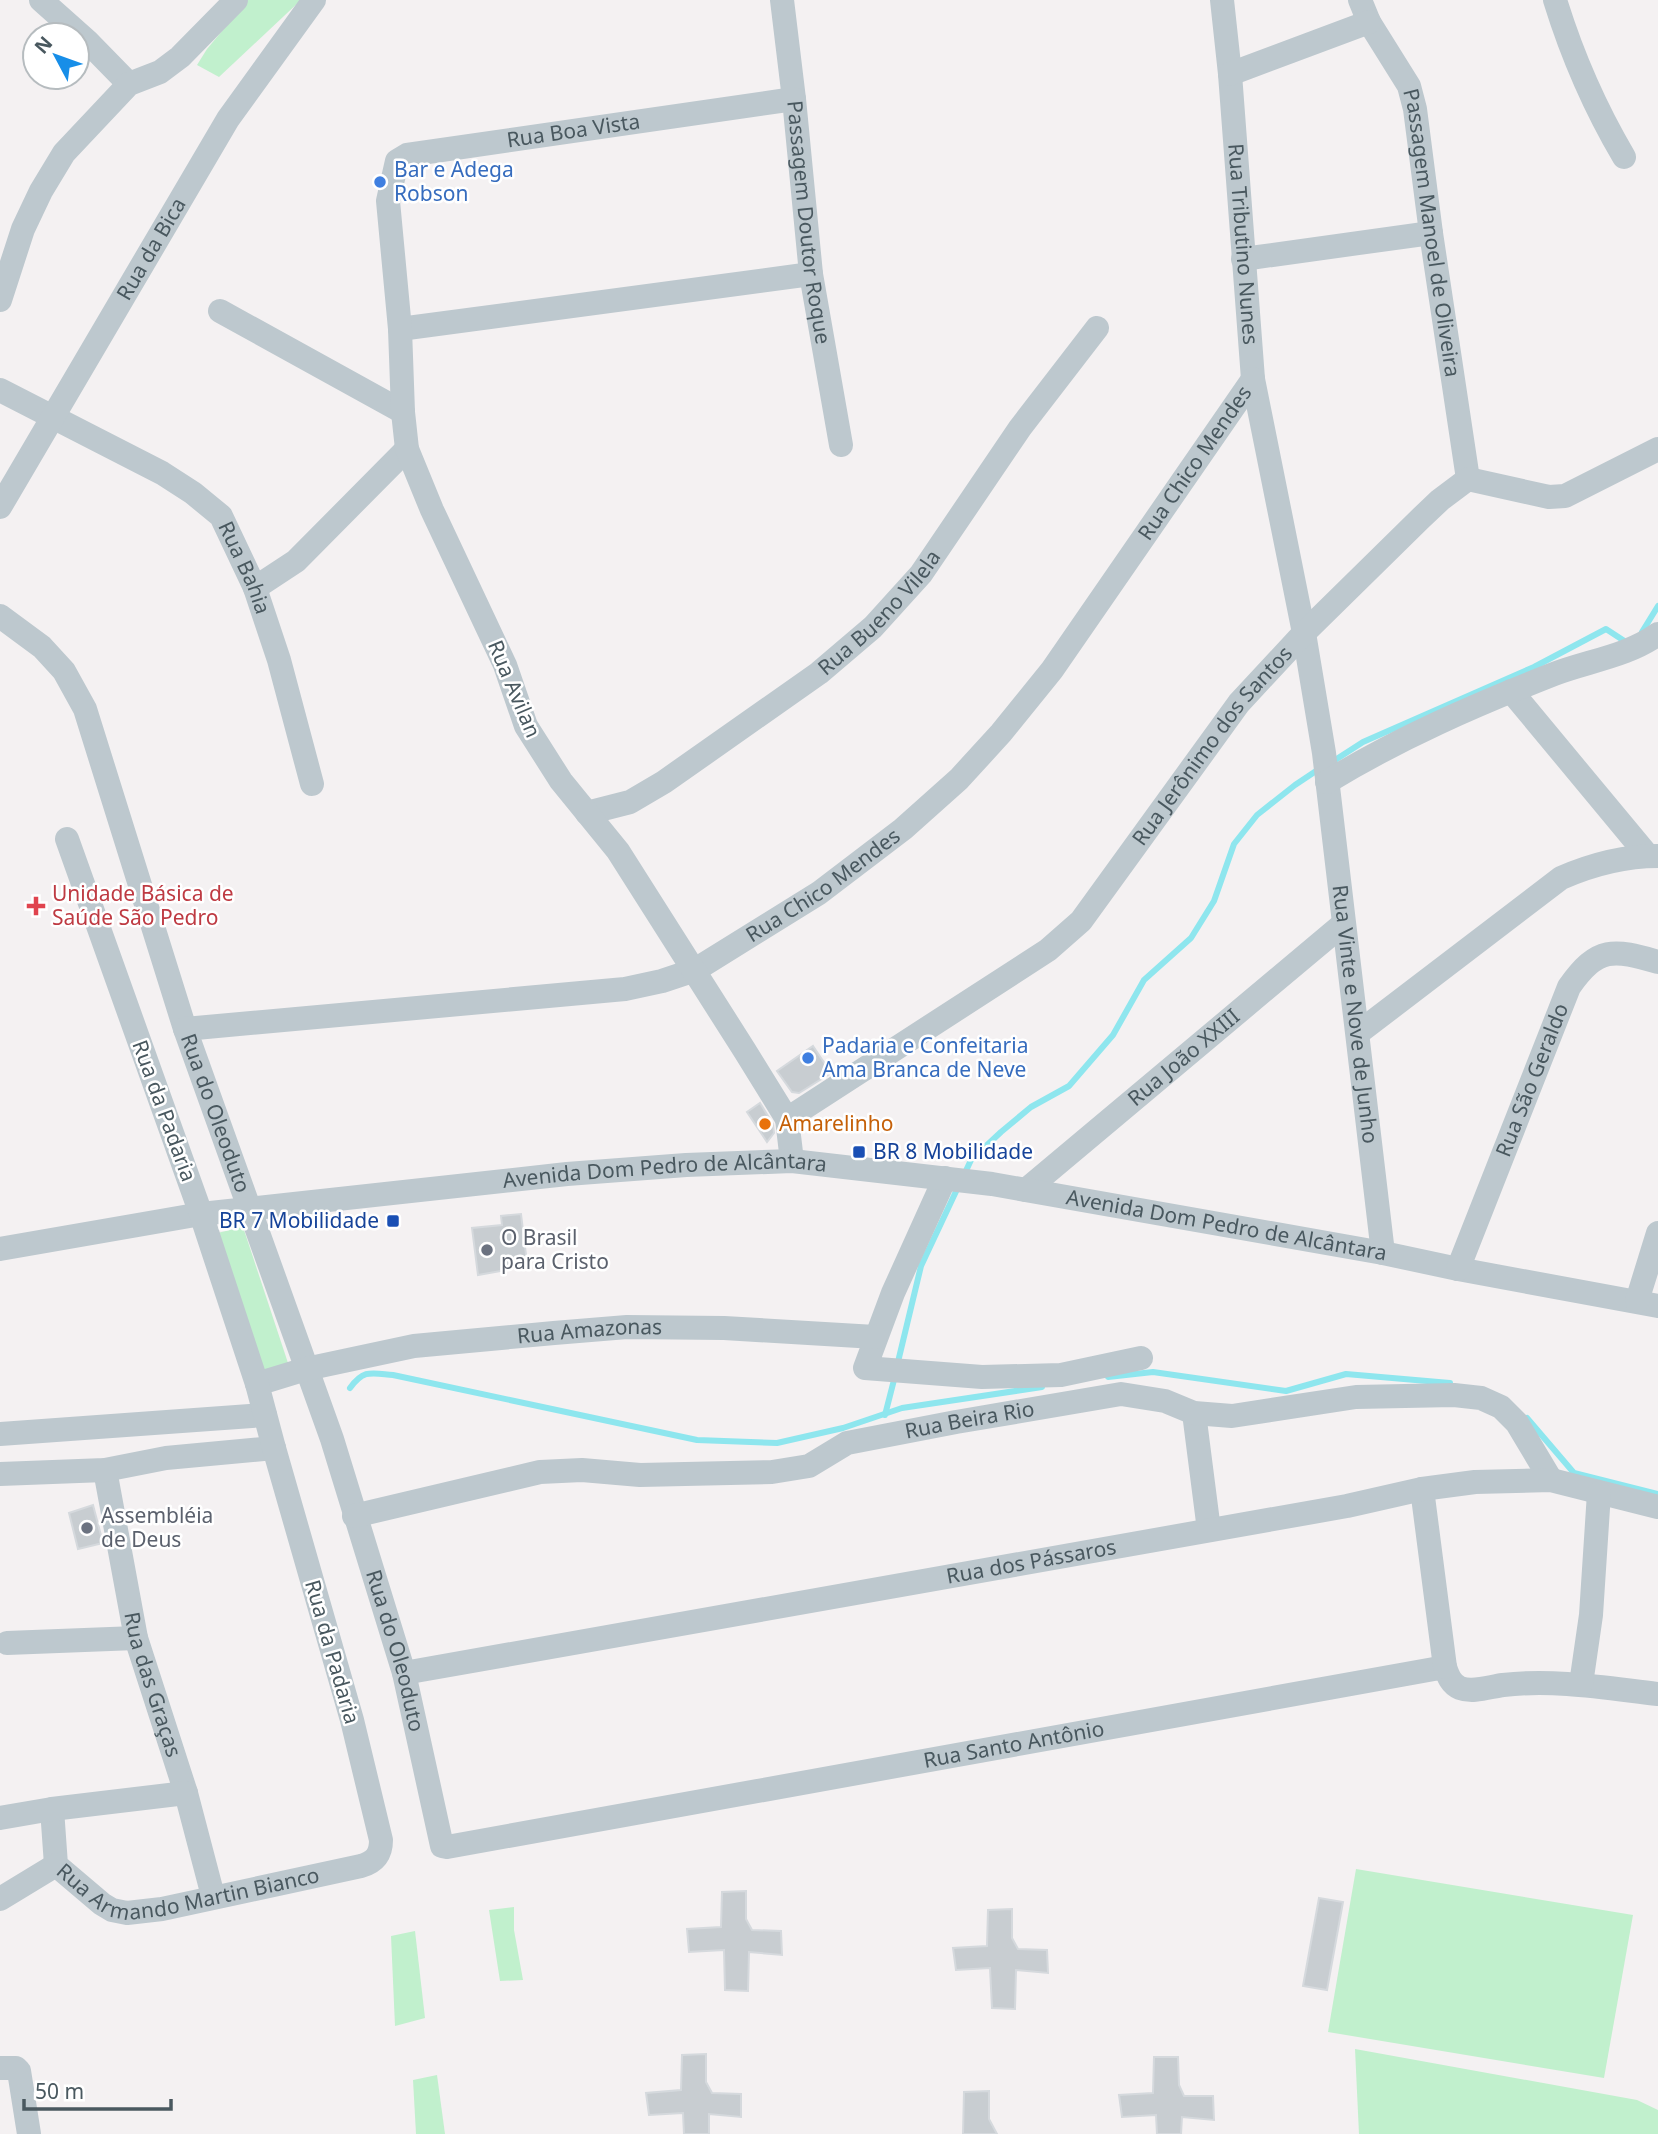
<svg xmlns="http://www.w3.org/2000/svg" width="1658" height="2134" font-family="'Noto Sans',sans-serif">
<rect width="100%" height="100%" fill="#f4f1f2"/>
<!-- green -->
<g fill="#c1f0cd">
<polygon points="248,0 301,0 219,77 197,65 207,49"/>
<polygon points="243,1227 288,1363 259,1373 213,1234"/>
<polygon points="1356,1869 1633,1915 1604,2078 1328,2032"/>
<polygon points="514,1907 514,1930 523,1980 500,1981 489,1910"/>
<polygon points="415,1931 425,2018 395,2026 391,1936"/>
<polygon points="1355,2049 1637,2100 1658,2110 1658,2134 1359,2134"/>
<polygon points="437,2075 445,2134 416,2134 413,2080"/>
</g>
<g fill="none" stroke-linecap="round" stroke-linejoin="round">
<!-- stream -->
<g stroke="#8ee6ee" stroke-width="6">
<polyline points="1642,632 1658,606"/>
<polyline points="1332,762 1363,742 1534,667 1606,629 1629,644"/>
<polyline points="964,1175 971,1160 1001,1132 1031,1107 1069,1086 1113,1035 1144,980 1191,938 1214,901 1234,844 1257,815 1295,785 1319,769"/>
<polyline points="897,1366 921,1266 959,1185"/>
<polyline points="1108,1377 1153,1372 1286,1391 1346,1374 1450,1383"/>
<path d="M 350,1388 C 364,1369 371,1373 393,1375 L 697,1440 L 777,1443 L 843,1428 L 902,1408 L 1042,1387"/>
<polyline points="885,1415 895,1376"/>
<polyline points="1527,1418 1574,1473 1658,1494"/>
</g>
</g>
<!-- building -->
<g fill="#c8cdd1" stroke="#d5d9dd" stroke-width="2">
<polygon points="813,1046 831,1073 799,1093 792,1092 777,1071"/>
<polygon points="760,1103 773,1124 774,1133 767,1142 747,1112"/>
<polygon points="521,1214 527,1263 501,1267 501,1271 478,1275 472,1228 502,1225 501,1216"/>
<polygon points="93,1505 103,1543 78,1549 69,1513"/>
<polygon points="746,1891 746,1919 752,1930 781,1931 782,1955 749,1952 748,1991 725,1990 724,1950 689,1952 687,1929 721,1927 722,1892"/>
<polygon points="1319,1898 1343,1902 1327,1990 1303,1986"/>
<polygon points="1012,1909 1012,1938 1018,1949 1047,1950 1048,1973 1016,1970 1015,2009 992,2008 990,1968 956,1970 953,1948 987,1946 988,1910"/>
<polygon points="706,2054 706,2082 712,2093 741,2094 741,2117 709,2114 709,2134 684,2134 683,2113 649,2115 646,2093 681,2090 682,2055"/>
<polygon points="1154,2057 1178,2057 1179,2085 1184,2096 1213,2096 1214,2120 1182,2117 1181,2134 1157,2134 1156,2115 1122,2117 1119,2095 1153,2093"/>
<polygon points="989,2091 989,2119 997,2134 963,2134 964,2092"/>
</g>
<g fill="none" stroke-linecap="round" stroke-linejoin="round">
<!-- minor -->
<g stroke="#bdc8ce" stroke-width="24">
<polyline points="41,0 87,41 129,84"/>
<path id="s1" d="M 782,0 L 794,99 L 811,274 L 841,445"/>
<path id="s2" d="M 1222,0 L 1230,74 L 1253,379 L 1304,633 L 1324,753 L 1383,1253"/>
<path id="s3" d="M 1360,0 L 1369,22 L 1409,86 L 1415,109 L 1431,233 L 1468,479"/>
<path d="M 1555,0 C 1572,55 1595,108 1624,157"/>
<polyline points="1230,74 1369,22"/>
<polyline points="1243,259 1431,233"/>
<polyline points="0,300 23,229 41,191 64,153 129,84 160,72 180,57 236,0"/>
<polyline points="220,311 403,412"/>
<polyline points="400,329 811,274"/>
<path id="s4" d="M 0,390 L 162,473 L 193,493 L 221,516 L 255,588 L 279,660 L 312,784"/>
<path id="s5" d="M 0,507 L 228,119 L 314,0"/>
<polyline points="255,588 296,561 407,449"/>
<path id="s6" d="M 0,616 L 42,647 L 64,671 L 85,709 L 185,1029 L 332,1439 L 404,1673 L 442,1846 L 447,1847 L 1445,1667 C 1448,1676 1451,1684 1460,1688 C 1473,1693 1489,1687 1503,1685 C 1555,1679 1606,1688 1658,1694"/>
<polyline points="1511,691 1648,856"/>
<path d="M 1327,782 C 1399,738 1475,705 1554,674 C 1588,661 1628,656 1658,634"/>
<path id="s7" d="M 587,813 L 630,802 L 664,782 L 819,673 L 873,627 L 921,574 L 1020,428 L 1097,328"/>
<path id="s8" d="M 185,1029 L 625,989 L 662,981 L 695,970 L 819,893 L 903,829 L 959,779 L 1001,733 L 1052,670 L 1253,379"/>
<path d="M 1358,1033 L 1561,878 C 1593,864 1623,856 1658,856"/>
<path id="s9" d="M 787,1119 L 1048,950 L 1081,921 L 1239,703 L 1304,633 L 1420,519 L 1440,500 L 1468,479 L 1549,497 L 1565,496 L 1658,449"/>
<path id="s10" d="M 792,1161 L 787,1119 L 745,1051 L 618,851 L 561,781 L 526,726 L 505,665 L 432,510 L 407,449 L 403,412 L 400,329 L 388,201 L 397,161 L 407,155 L 794,99"/>
<polyline points="945,1178 893,1293 865,1368 982,1377 1061,1375 1141,1358"/>
<path id="s11" d="M 1026,1190 L 1342,925"/>
<path id="s12" d="M 0,1249 L 201,1214 L 567,1174 L 686,1165 L 792,1161 L 992,1184 L 1383,1253 L 1458,1269 L 1658,1306"/>
<path id="s13" d="M 1458,1269 L 1569,987 C 1598,946 1613,949 1658,962"/>
<polyline points="1637,1301 1658,1233"/>
<path id="s14" d="M 257,1384 L 306,1369 L 414,1346 L 554,1333 L 627,1327 L 724,1328 L 875,1337"/>
<polyline points="1194,1413 1209,1530"/>
<polyline points="0,1434 265,1415"/>
<path id="s15" d="M 105,1470 L 136,1638 L 186,1793 L 213,1896"/>
<polyline points="0,1474 105,1470 166,1458 274,1448"/>
<polyline points="1422,1489 1445,1667"/>
<path id="s16" d="M 354,1516 L 540,1472 L 582,1470 L 640,1475 L 772,1472 L 809,1466 L 847,1443 L 956,1422 L 1121,1394 L 1165,1401 L 1194,1413 L 1232,1416 L 1356,1397 L 1454,1395 L 1481,1398 L 1501,1407 L 1517,1423 L 1551,1480"/>
<polyline points="7,1643 136,1638"/>
<path id="s17" d="M 404,1673 L 1347,1506 L 1422,1489 L 1475,1482 L 1551,1480 L 1658,1507"/>
<polyline points="1581,1684 1591,1615 1599,1493"/>
<path id="s18" d="M 52,1809 L 56,1865 L 102,1904 L 112,1910 L 127,1913 L 162,1909 L 361,1866 C 375,1862 381,1855 381,1840 L 352,1720 L 274,1448 L 257,1384 L 201,1214 L 67,839"/>
<polyline points="0,1818 52,1809 186,1793"/>
<polyline points="0,1899 56,1865"/>
<polyline points="0,2068 16,2068 19,2071 29,2134"/>
</g>
</g>
<!-- markers -->
<g fill="#3f7fe0" stroke="#fff" stroke-width="2.5">
<circle cx="380" cy="182" r="7"/>
<circle cx="808" cy="1058" r="7"/>
</g>
<path fill="#e0444e" stroke="#fff" stroke-width="2.5" d="M32.5 895.5h7v7h7v7h-7v7h-7v-7h-7v-7h7z"/>
<circle fill="#e8710a" stroke="#fff" stroke-width="2.5" cx="765" cy="1124" r="7"/>
<g fill="#1a4fb4" stroke="#fff" stroke-width="2.5">
<rect x="852" y="1145" width="14" height="14" rx="3.5"/>
<rect x="386" y="1214" width="14" height="14" rx="3.5"/>
</g>
<g fill="#6b7280" stroke="#fff" stroke-width="2.5">
<circle cx="487" cy="1250" r="7"/>
<circle cx="87" cy="1528" r="7"/>
</g>
<g text-anchor="middle" stroke-width="5" stroke-linejoin="round" paint-order="stroke">
<!-- street labels -->
<g font-size="21" fill="#49585f" stroke="#fff">
<text dy="7" stroke="none"><textPath href="#s10" startOffset="1286">Rua Boa Vista</textPath></text>
<text dy="7" stroke="none"><textPath href="#s1" startOffset="224">Passagem Doutor Roque</textPath></text>
<text dy="7" stroke="none"><textPath href="#s3" startOffset="248">Passagem Manoel de Oliveira</textPath></text>
<text dy="7" stroke="none"><textPath href="#s2" startOffset="245">Rua Tributino Nunes</textPath></text>
<text dy="7" stroke="none"><textPath href="#s5" startOffset="299">Rua da Bica</textPath></text>
<text dy="7" stroke="none"><textPath href="#s8" startOffset="1236">Rua Chico Mendes</textPath></text>
<text dy="7" stroke="none"><textPath href="#s4" startOffset="312">Rua Bahia</textPath></text>
<text dy="7" stroke="none"><textPath href="#s7" startOffset="359">Rua Bueno Vilela</textPath></text>
<text transform="translate(514 689) rotate(67)" y="7">Rua Avilan</text>
<text dy="7" stroke="none"><textPath href="#s9" startOffset="574">Rua Jerônimo dos Santos</textPath></text>
<text dy="7" stroke="none"><textPath href="#s8" startOffset="668">Rua Chico Mendes</textPath></text>
<text dy="7" stroke="none"><textPath href="#s2" startOffset="1024">Rua Vinte e Nove de Junho</textPath></text>
<text dy="7" stroke="none"><textPath href="#s11" startOffset="206">Rua João XXIII</textPath></text>
<text dy="7" stroke="none"><textPath href="#s13" startOffset="203">Rua São Geraldo</textPath></text>
<text transform="translate(164 1111) rotate(70)" y="7">Rua da Padaria</text>
<text dy="7" stroke="none"><textPath href="#s6" startOffset="553">Rua do Oleoduto</textPath></text>
<text dy="7" stroke="none"><textPath href="#s12" startOffset="670">Avenida Dom Pedro de Alcântara</textPath></text>
<text dy="7" stroke="none"><textPath href="#s12" startOffset="1237">Avenida Dom Pedro de Alcântara</textPath></text>
<text dy="7" stroke="none"><textPath href="#s14" startOffset="338">Rua Amazonas</textPath></text>
<text dy="7" stroke="none"><textPath href="#s16" startOffset="630">Rua Beira Rio</textPath></text>
<text dy="7" stroke="none"><textPath href="#s17" startOffset="637">Rua dos Pássaros</textPath></text>
<text transform="translate(332 1652) rotate(74)" y="7">Rua da Padaria</text>
<text dy="7" stroke="none"><textPath href="#s6" startOffset="1120">Rua do Oleoduto</textPath></text>
<text dy="7" stroke="none"><textPath href="#s15" startOffset="220">Rua das Graças</textPath></text>
<text dy="7" stroke="none"><textPath href="#s6" startOffset="1902">Rua Santo Antônio</textPath></text>
<text dy="7" stroke="none"><textPath href="#s18" startOffset="200">Rua Armando Martin Bianco</textPath></text>
</g>
<!-- shop labels -->
<g font-size="21" fill="#366cbe" stroke="#fff" text-anchor="start">
<text x="394" y="177">Bar e Adega<tspan x="394" dy="24">Robson</tspan></text>
<text x="822" y="1053">Padaria e Confeitaria<tspan x="822" dy="24">Ama Branca de Neve</tspan></text>
</g>
<!-- health labels -->
<g font-size="21" fill="#be3a42" stroke="#fff" text-anchor="start">
<text x="52" y="901">Unidade Básica de<tspan x="52" dy="24">Saúde São Pedro</tspan></text>
</g>
<!-- food labels -->
<g font-size="21" fill="#c56008" stroke="#fff" text-anchor="start">
<text x="779" y="1131">Amarelinho</text>
</g>
<!-- transit labels -->
<g font-size="21" fill="#164399" stroke="#fff" text-anchor="start">
<text x="873" y="1159">BR 8 Mobilidade</text>
<text x="379" y="1228" text-anchor="end">BR 7 Mobilidade</text>
</g>
<!-- worship labels -->
<g font-size="21" fill="#5b616d" stroke="#fff" text-anchor="start">
<text x="501" y="1245">O Brasil<tspan x="501" dy="24">para Cristo</tspan></text>
<text x="101" y="1523">Assembléia<tspan x="101" dy="24">de Deus</tspan></text>
</g>
</g>
<!-- north arrow -->
<g transform="translate(56 56) rotate(311)"><circle r="33" fill="#ffffff" stroke="#b6bcbf" stroke-width="2"/>
<path d="M0-5L12 26L0 18L-12 26Z" fill="#178ee8"/>
<text y="-10" font-size="19" font-weight="bold" text-anchor="middle" fill="#49585f">N</text>
</g>
<!-- scale -->
<path d="M24 2099v10h147v-10" fill="none" stroke="#49585f" stroke-width="3.5"/>
<text x="35" y="2099" font-size="21" fill="#49585f" stroke="#ffffff" stroke-width="5" paint-order="stroke">50 m</text>
</svg>
